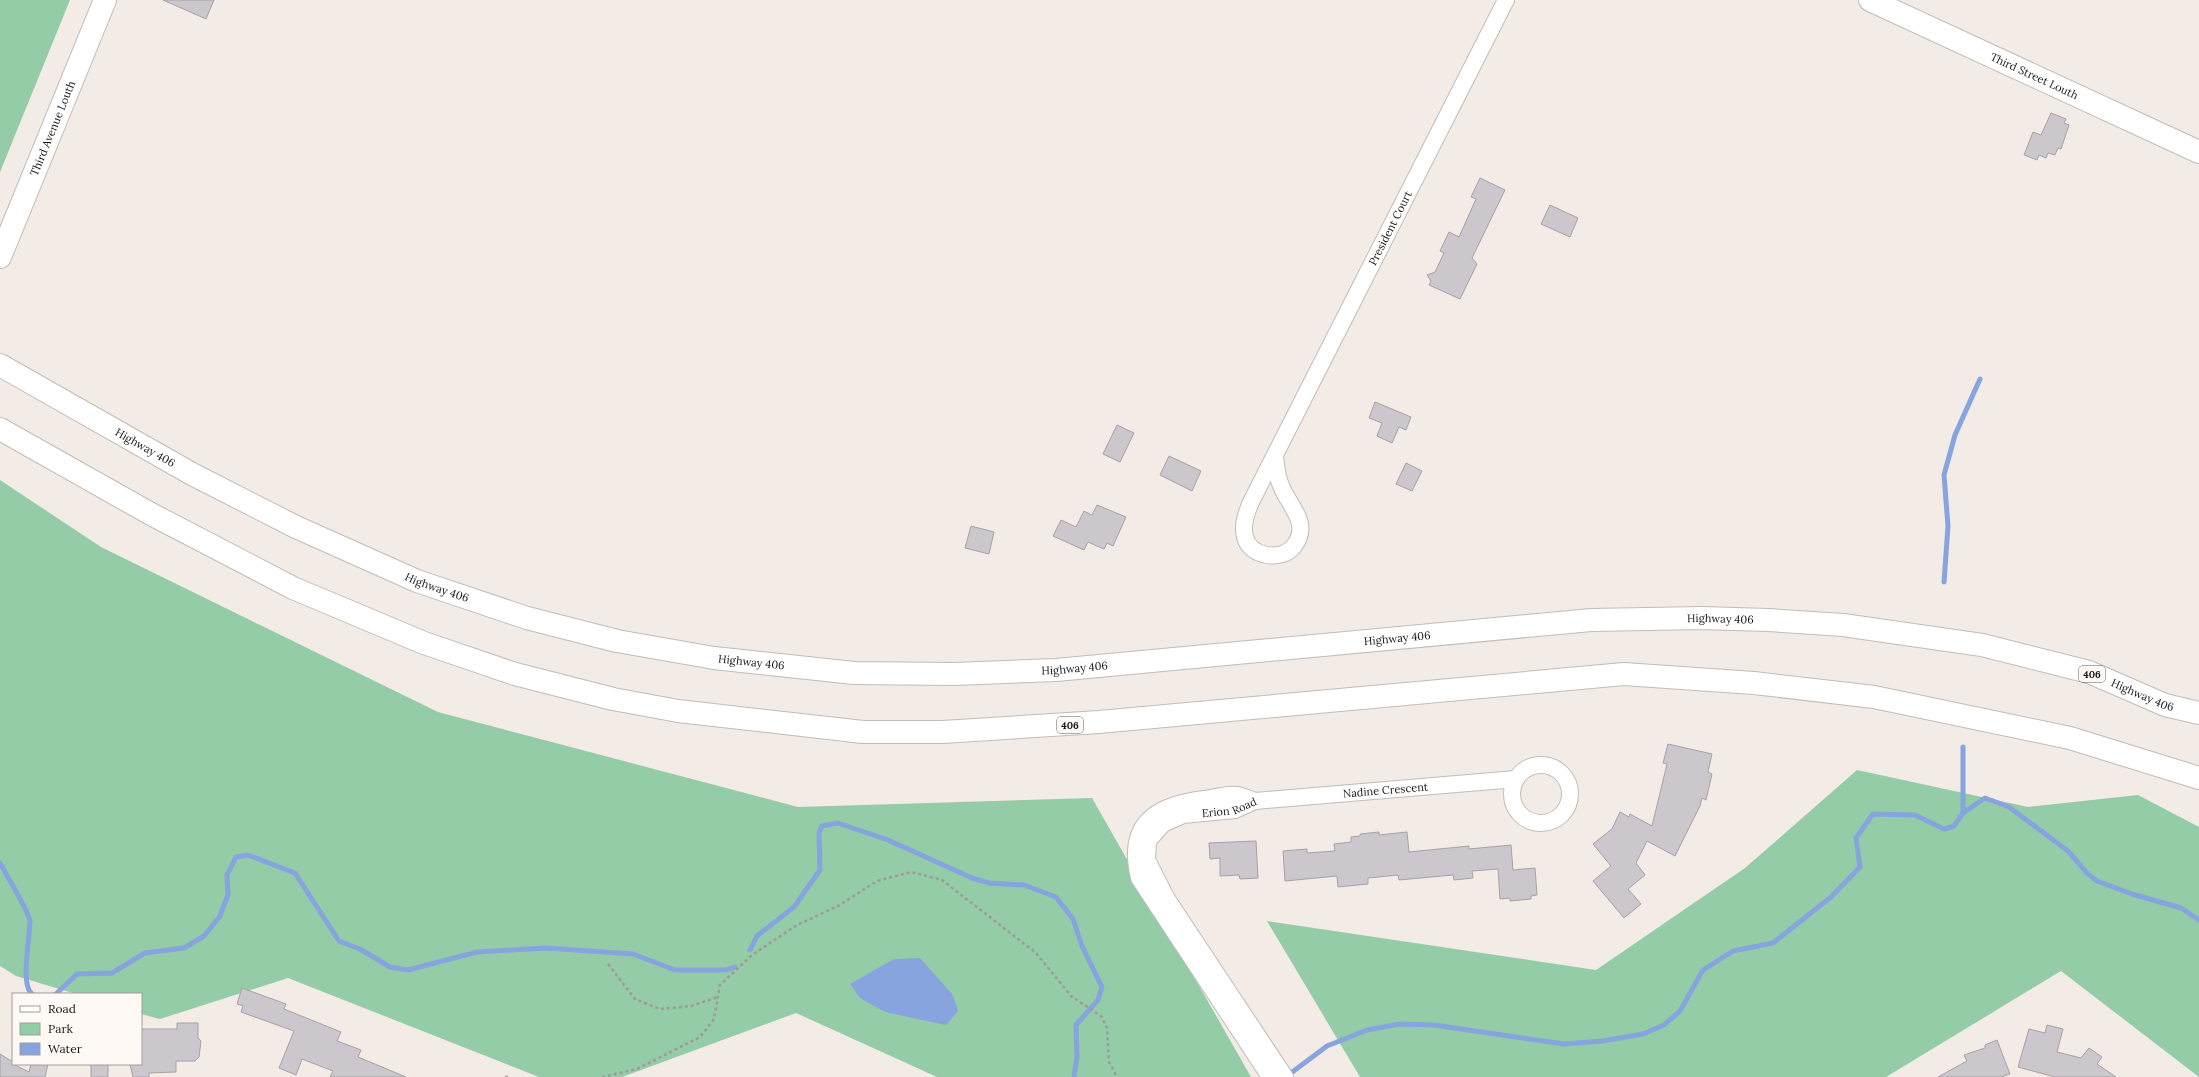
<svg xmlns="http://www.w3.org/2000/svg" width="2199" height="1077" font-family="Lora,serif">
<rect width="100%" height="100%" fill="#f2ebe6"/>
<!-- green -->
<g fill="#94cca8">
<polygon points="0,0 70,0 0,172"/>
<polygon points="0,480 101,547 438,712 798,807 1092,798 1251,1077 937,1077 796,1013 622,1077 539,1077 288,978 160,1019 141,1014 141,994 76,994 16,976 0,966"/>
<polygon points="1857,770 2028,807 2138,795 2199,827 2199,1077 2061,971 1886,1077 1360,1077 1267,921 1596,970 1745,868"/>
</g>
<!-- water -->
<polygon fill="#87a4df" points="920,958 952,994 958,1011 946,1025 885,1012 860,998 850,984 894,959"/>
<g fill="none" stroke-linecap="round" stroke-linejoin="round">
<!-- stream -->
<g stroke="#87a4df" stroke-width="5">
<polyline points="1944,582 1948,526 1944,475 1955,435 1980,379"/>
<polyline points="1963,747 1963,813"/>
<path d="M 0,863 C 6,874 29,912 30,921 C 30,937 20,985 32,994"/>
<polyline points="750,950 757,936 794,907 820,870 819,833 822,826 838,823 888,840 972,878 989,883 1024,885 1056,897 1073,919 1082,946 1102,987 1098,1000 1076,1025 1077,1057 1074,1077"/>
<polyline points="56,994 77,974 112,973 145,953 184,948 204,936 220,916 228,895 227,875 236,857 248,855 295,873 339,941 360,949 390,967 408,970 477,952 546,948 633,954 675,970 726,970 735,967"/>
<polyline points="1287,1076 1327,1046 1367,1030 1400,1024 1434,1025 1564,1044 1602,1041 1643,1034 1664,1025 1680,1011 1703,970 1733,951 1773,943 1831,897 1860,867 1856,838 1873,814 1915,815 1944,829 1954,826 1963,813 1985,798 2009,807 2068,851 2087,873 2097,881 2132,894 2181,908 2199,920"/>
</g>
</g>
<!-- building -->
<g fill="#ccc7cc" stroke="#a6a1a6">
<polygon points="163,0 214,0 206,19"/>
<polygon points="2051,113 2066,119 2064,123 2069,125 2061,149 2058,148 2055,155 2048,153 2046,158 2039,155 2037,160 2024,155 2033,132 2041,135"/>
<polygon points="1480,178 1505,190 1472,258 1477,264 1460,299 1429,285 1431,281 1427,275 1435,272 1444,253 1440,251 1449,232 1459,237 1476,199 1471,197"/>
<polygon points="1550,205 1578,218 1570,237 1541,224"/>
<polygon points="1375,402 1411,417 1406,430 1399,427 1392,443 1377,436 1382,423 1369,418"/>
<polygon points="1117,425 1134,433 1120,462 1103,454"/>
<polygon points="1169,456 1201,471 1192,491 1160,475"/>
<polygon points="1406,463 1422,471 1412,491 1396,484"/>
<polygon points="1097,505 1126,517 1113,546 1107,543 1104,549 1088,542 1084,550 1053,536 1061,520 1076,527 1084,511 1092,515"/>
<polygon points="971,526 994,532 989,554 965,548"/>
<polygon points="1668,744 1712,754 1708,772 1712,774 1706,800 1702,798 1700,806 1675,856 1647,841 1636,863 1645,875 1628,889 1641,904 1624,918 1593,881 1611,866 1593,844 1612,829 1620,812 1629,817 1630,814 1652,826 1667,764 1663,763"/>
<polygon points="1379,832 1379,835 1407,832 1409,852 1469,846 1469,849 1511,845 1513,870 1535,868 1537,895 1531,896 1531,899 1510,901 1510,898 1500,899 1498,869 1472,871 1473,878 1454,880 1453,875 1399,880 1398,875 1368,878 1368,884 1338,887 1337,876 1285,881 1283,851 1307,849 1307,853 1335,851 1334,844 1351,842 1351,837 1360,836 1360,834"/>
<polygon points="1256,841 1258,878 1240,879 1239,875 1220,876 1220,858 1210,859 1209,843"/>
<polygon points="242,988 286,1004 284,1009 341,1032 337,1041 361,1050 358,1057 406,1077 330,1077 333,1071 302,1059 296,1075 279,1068 294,1031 241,1012 243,1006 237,1004"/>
<polygon points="177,1023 198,1023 198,1038 201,1041 199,1057 195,1061 176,1061 176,1072 149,1073 149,1077 133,1077 130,1064 141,1064 141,1029 177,1029"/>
<polygon points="2047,1025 2063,1029 2057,1052 2081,1058 2089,1048 2102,1057 2097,1064 2116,1077 2055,1077 2018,1067 2029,1029 2045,1033"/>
<polygon points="1997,1040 2010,1074 2001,1077 1938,1077 1967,1061 1964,1055 1985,1048 1985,1045"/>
<polygon points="0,1054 13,1062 13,1064 29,1072 31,1064 48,1064 45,1077 0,1077"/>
<rect x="91" y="1064" width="17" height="13"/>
</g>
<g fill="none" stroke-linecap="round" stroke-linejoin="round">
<!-- street casing -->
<g stroke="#c2bcb7" stroke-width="18">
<g id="street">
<path id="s1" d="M 1275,456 C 1276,467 1277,478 1282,488 C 1290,507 1311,524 1294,546 C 1282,562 1250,557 1245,537 C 1242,525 1246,515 1250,504 L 1506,0"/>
<circle cx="1541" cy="794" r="29"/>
<path d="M 1255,801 C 1249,799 1243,796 1237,795 C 1228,793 1214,798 1204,799 C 1155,805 1126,824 1139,878 L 1270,1077"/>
<path id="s2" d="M 1285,1077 L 1167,899 L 1147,860 L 1148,841 L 1163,824 L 1183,815 L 1235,810 L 1255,801 L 1516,779"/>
</g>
</g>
<!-- secondary casing -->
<g stroke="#c2bcb7" stroke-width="24">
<g id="secondary">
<path id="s3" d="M 1870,0 L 2199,152"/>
<path id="s4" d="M 0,257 L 105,0"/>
</g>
</g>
<!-- highway casing -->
<g stroke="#c2bcb7" stroke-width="24">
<g id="highway">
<path id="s5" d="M 0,365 L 192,474 L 296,527 L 417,581 L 527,618 L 617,641 L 714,658 L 854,673 L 955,674 L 1056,670 L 1591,620 L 1702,618 L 1768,620 L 1843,625 L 1982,645 L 2089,672 L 2165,705 L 2199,713"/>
<polyline points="0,429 151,514 293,588 424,643 515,674 613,699 678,711 863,732 943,732 1099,722 1624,674 1754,683 1874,697 2070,738 2199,778"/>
</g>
</g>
<!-- path -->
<g stroke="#9f9a96" stroke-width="2.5" stroke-dasharray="3 3" stroke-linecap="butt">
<polyline points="608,964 635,999 660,1009 691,1006 718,997"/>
<polyline points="505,1077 511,1077"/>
<polyline points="602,1077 637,1069 700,1037 714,1019 720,985 752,955 797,925 838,906 877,881 911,872 942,880 1036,953 1071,996 1102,1017 1107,1028 1109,1062 1117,1077"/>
</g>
<!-- street -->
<use href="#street" stroke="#fff" stroke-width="16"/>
<!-- secondary -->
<use href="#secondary" stroke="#fff" stroke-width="22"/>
<!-- highway -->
<use href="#highway" stroke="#fff" stroke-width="22"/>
</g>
<g text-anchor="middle" stroke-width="4" stroke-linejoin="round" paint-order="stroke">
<!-- shield labels -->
<g fill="#fef9f5" stroke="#5c5958" stroke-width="1">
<rect x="2079" y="666" width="26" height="16" rx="3"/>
<rect x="1057" y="717" width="26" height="16" rx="3"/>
</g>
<g font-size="10" font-weight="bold" fill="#171514">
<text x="2092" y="678">406</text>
<text x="1070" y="729">406</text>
</g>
<!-- street labels -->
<g font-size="11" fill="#171514" stroke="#fef9f5">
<text dy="4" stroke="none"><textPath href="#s3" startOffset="181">Third Street Louth</textPath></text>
<text dy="4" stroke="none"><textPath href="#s4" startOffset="139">Third Avenue Louth</textPath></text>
<text dy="4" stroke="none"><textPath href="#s1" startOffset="500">President Court</textPath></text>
<text dy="4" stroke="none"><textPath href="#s5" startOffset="167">Highway 406</textPath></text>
<text dy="4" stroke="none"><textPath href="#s5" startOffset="491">Highway 406</textPath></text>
<text dy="4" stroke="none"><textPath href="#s5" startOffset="1787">Highway 406</textPath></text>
<text dy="4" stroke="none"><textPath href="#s5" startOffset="1463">Highway 406</textPath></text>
<text dy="4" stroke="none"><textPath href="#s5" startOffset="815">Highway 406</textPath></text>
<text dy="4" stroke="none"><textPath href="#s5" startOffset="1139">Highway 406</textPath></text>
<text dy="4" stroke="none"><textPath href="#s5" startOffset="2219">Highway 406</textPath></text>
<text dy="4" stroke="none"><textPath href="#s2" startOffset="526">Nadine Crescent</textPath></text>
<text dy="4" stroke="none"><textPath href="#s2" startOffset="368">Erion Road</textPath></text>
</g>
</g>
<!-- legend -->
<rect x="12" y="993" width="130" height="72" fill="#fef9f5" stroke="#a29e9b"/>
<rect x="20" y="1006" width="20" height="6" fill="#ffffff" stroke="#a29e9b"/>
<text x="48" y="1013" font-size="12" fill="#171514">Road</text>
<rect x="20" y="1023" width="20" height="12" fill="#94cca8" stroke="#a29e9b"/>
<text x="48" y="1033" font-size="12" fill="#171514">Park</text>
<rect x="20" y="1043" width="20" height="12" fill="#87a4df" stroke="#a29e9b"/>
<text x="48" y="1053" font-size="12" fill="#171514">Water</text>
</svg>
